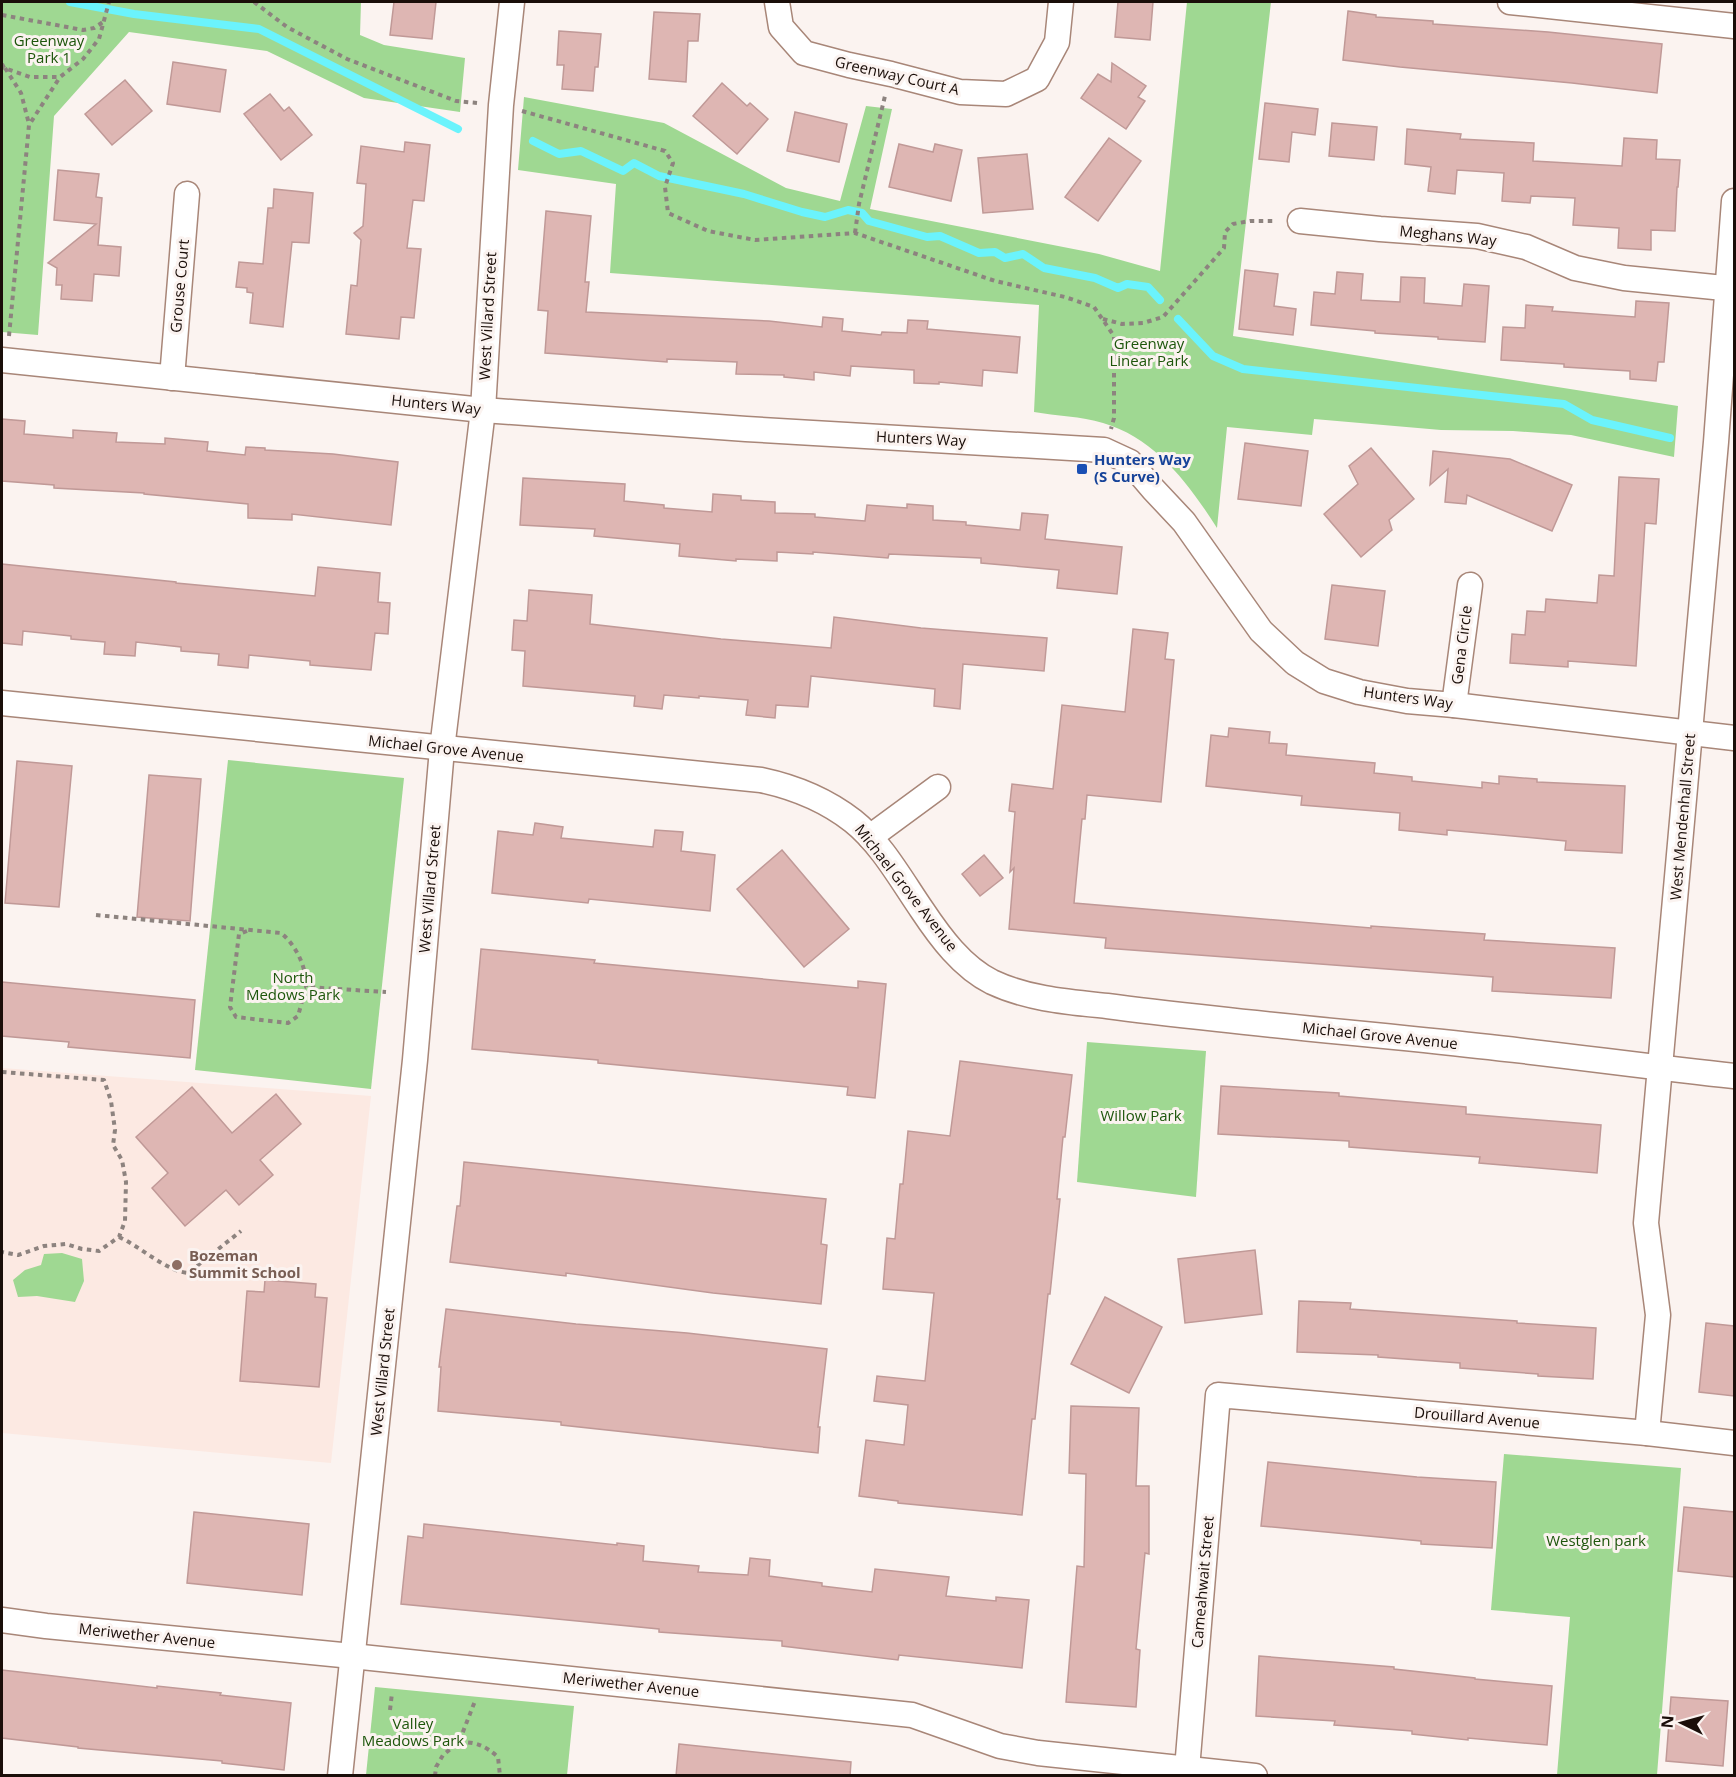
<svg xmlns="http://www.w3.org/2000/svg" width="1736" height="1777" font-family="'Open Sans',sans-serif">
<rect width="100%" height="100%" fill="#fbf3f0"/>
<!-- built -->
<polygon fill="#fce9e2" points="2,1068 371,1096 331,1463 2,1433"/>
<!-- green -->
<g fill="#9fd892">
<polygon points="2,2 361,2 360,35 384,45 465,58 460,112 364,98 267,51 129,32 54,116 38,335 2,332"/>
<path d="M 1187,2 L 1271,2 L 1233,336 L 1678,406 L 1674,457 L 1571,435 L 1513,431 L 1441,430 L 1314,419 L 1312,435 L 1227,427 L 1217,528 C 1189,484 1155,438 1103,423 C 1081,416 1056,416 1034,412 L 1039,305 L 610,273 L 616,184 L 518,170 L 524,97 L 664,123 L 786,188 L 840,201 L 866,106 L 892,109 L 870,209 L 1099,254 L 1160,271 Z"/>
<polygon points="228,760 404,778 371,1089 195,1070"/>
<polygon points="1087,1042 1206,1051 1196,1197 1077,1182"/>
<polygon points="62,1253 82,1259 84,1281 75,1302 37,1296 18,1297 13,1280 25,1270 41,1265 44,1254"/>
<polygon points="1504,1454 1681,1468 1657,1775 1557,1775 1570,1617 1491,1610"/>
<polygon points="375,1687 574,1706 567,1775 366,1775"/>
</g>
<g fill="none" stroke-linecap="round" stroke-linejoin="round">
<!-- stream -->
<g stroke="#6bf3fc" stroke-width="8">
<polyline points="70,2 134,14 259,29 458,129"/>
<polyline points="533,141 559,154 581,151 623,171 634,163 659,176 744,194 802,212 825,217 848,210 862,213 869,221 927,237 940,236 979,253 995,252 1005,258 1023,254 1044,268 1095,278 1118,288 1127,284 1148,287 1160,300"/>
<polyline points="1178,319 1213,356 1243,369 1564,404 1592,420 1670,438"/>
</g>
</g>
<!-- building -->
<g fill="#deb6b3" stroke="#c09997" stroke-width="1.5">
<polygon points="394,2 436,2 432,39 390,35"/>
<polygon points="1118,2 1153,2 1150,40 1115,37"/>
<polygon points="1348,11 1376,15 1376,17 1433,21 1433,24 1548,32 1662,44 1657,93 1572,83 1400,67 1343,60"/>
<polygon points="654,12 700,14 698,41 688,41 686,82 649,79"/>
<polygon points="559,31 601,34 598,67 595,67 593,91 562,89 564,65 557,65"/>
<polygon points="173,62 226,70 220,112 167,104"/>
<polygon points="1112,63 1146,86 1138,97 1145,101 1126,129 1081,98 1098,74 1111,82"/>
<polygon points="125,80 152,111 112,145 85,114"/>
<polygon points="722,83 747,106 750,103 768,119 737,154 693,116"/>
<polygon points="270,94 284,111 289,107 312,135 281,160 244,114"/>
<polygon points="1265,103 1318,109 1315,135 1292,132 1289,162 1259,159"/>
<polygon points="795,112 847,124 839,162 787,151"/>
<polygon points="1332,123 1377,127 1374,160 1329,156"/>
<polygon points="1407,129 1461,134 1460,139 1534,143 1533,161 1622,166 1624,138 1657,140 1656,159 1680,160 1678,187 1677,187 1675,231 1651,230 1651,250 1618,248 1619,228 1573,225 1575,198 1531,196 1530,203 1502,201 1504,173 1457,170 1455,194 1428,191 1431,167 1405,164"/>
<polygon points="1109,138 1141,161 1098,221 1065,197"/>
<polygon points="405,142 430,145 424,201 413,200 407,248 421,249 414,318 401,317 399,339 346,334 351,285 357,286 361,240 354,233 363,226 366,184 357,183 361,146 404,152"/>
<polygon points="899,144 933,152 935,144 962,150 951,201 889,187"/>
<polygon points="1027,154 1033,209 983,213 978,158"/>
<polygon points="58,170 99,174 96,197 102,198 98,245 121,247 119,276 94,274 92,301 61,299 62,285 56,285 57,268 48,263 96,224 54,220"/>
<polygon points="274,189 313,193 309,243 292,242 283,327 250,323 253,293 247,292 247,288 236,287 239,262 263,264 268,208 273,208"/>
<polygon points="546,211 591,216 585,282 589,282 586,312 769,321 822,327 823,317 843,319 842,331 881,335 882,332 907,333 908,320 928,321 927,329 1020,337 1017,373 983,370 982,386 939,382 939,384 914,383 914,370 851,366 850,376 814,372 814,380 784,377 784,375 736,374 737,362 667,359 667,362 545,353 548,311 538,310"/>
<polygon points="1245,270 1278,274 1274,306 1296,309 1293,335 1239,329"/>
<polygon points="1337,272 1363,274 1361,300 1400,302 1401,277 1425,278 1424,303 1462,306 1464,284 1489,286 1485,342 1438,339 1438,337 1375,333 1375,331 1311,325 1314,292 1335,294"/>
<polygon points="1636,301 1669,303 1664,362 1658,362 1656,381 1630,379 1630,371 1564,367 1564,364 1501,360 1503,327 1525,328 1526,305 1553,307 1552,311 1635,317"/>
<polygon points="2,419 25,421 24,434 73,438 73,430 117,433 116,442 165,444 165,438 208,442 207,451 245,455 246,447 265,448 265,450 333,454 398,462 391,525 292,514 292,520 248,518 248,504 144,494 144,493 54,488 54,485 2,481"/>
<polygon points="1245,443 1308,451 1301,506 1238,499"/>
<polygon points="1371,448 1414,499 1389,520 1392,530 1361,557 1324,514 1358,484 1349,466"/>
<polygon points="1433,451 1510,459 1572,485 1552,531 1467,495 1466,504 1445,502 1448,469 1430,485"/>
<polygon points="1619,477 1659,479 1656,524 1645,523 1636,666 1568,661 1568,667 1510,663 1512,634 1525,635 1527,611 1545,612 1546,599 1597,603 1599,575 1614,576"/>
<polygon points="523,478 625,484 624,501 664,505 664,508 712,512 713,494 741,496 741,500 775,502 775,513 815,514 815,517 865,521 867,505 907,508 907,504 933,506 933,520 966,522 966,525 1020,530 1022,513 1048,515 1045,539 1122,547 1117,594 1057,588 1059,570 981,563 981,558 889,554 888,558 813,552 813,554 777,552 777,561 736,559 736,561 679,556 680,544 594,536 595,529 520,525"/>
<polygon points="2,564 176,582 176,583 315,596 318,567 380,573 378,602 390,603 388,634 375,633 371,670 310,665 310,661 249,655 248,668 218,665 219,654 181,651 181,647 136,642 135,656 104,654 105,642 71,639 71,636 23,631 22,645 2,643"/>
<polygon points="1332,585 1385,591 1378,646 1325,639"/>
<polygon points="529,590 592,595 590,624 721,639 831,648 834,617 921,628 1047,638 1044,671 963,664 960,709 934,706 935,689 811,676 808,707 776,705 775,718 746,715 748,700 699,696 699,698 664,695 662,709 634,706 635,696 523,686 525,651 512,650 514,620 527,621"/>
<polygon points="1133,629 1168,633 1165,659 1174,660 1161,802 1087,795 1085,819 1082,819 1074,903 1371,928 1371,926 1485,934 1484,940 1615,948 1611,998 1492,991 1493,977 1105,948 1106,938 1009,929 1014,868 1010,872 1015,812 1009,811 1012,784 1053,789 1062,705 1125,712"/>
<polygon points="1229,728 1270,732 1269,743 1287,744 1286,755 1375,763 1374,773 1412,777 1412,781 1482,788 1482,782 1499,784 1499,776 1537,779 1537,782 1625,786 1622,853 1565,850 1566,841 1447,830 1447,835 1399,830 1400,813 1301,805 1302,796 1206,786 1211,735 1228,737"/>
<polygon points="17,761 72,766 59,907 5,903"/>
<polygon points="149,775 201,779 190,921 137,917"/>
<polygon points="535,823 563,827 561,838 653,847 655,830 683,832 681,851 715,855 710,911 589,899 588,903 492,893 498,831 533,835"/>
<polygon points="782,850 849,929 804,967 737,889"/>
<polygon points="984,855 1003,878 980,896 962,874"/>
<polygon points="481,949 595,960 594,963 858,988 858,981 886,984 875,1098 847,1095 848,1087 598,1063 598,1060 472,1049"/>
<polygon points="2,982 195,1000 190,1058 68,1047 69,1042 2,1036"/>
<polygon points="960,1061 1072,1075 1065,1137 1063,1137 1057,1199 1060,1199 1050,1294 1048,1294 1035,1419 1032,1419 1022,1515 898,1503 898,1501 859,1496 866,1440 904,1445 908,1405 874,1401 877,1376 925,1381 934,1293 883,1289 887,1238 895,1239 900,1184 903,1184 908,1131 950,1136"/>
<polygon points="1221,1086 1339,1093 1339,1096 1466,1107 1466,1114 1601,1125 1597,1173 1479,1163 1480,1157 1349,1147 1349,1141 1218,1134"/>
<polygon points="192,1087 232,1133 276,1094 301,1124 260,1160 273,1175 239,1205 226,1190 185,1226 152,1188 168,1173 136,1137"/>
<polygon points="464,1162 826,1199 821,1244 827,1245 821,1304 713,1293 566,1273 566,1276 450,1262 457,1206 460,1206"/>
<polygon points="1255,1250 1262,1314 1185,1323 1178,1259"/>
<polygon points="265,1280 316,1284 315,1297 327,1298 319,1387 240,1381 247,1291 264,1292"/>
<polygon points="1105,1297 1162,1327 1129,1393 1071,1364"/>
<polygon points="1299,1301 1351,1303 1350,1309 1517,1321 1517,1323 1596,1328 1593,1379 1538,1376 1538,1374 1460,1368 1460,1363 1378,1357 1378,1355 1297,1352"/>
<polygon points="446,1309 576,1324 687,1333 827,1349 818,1427 820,1427 818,1453 561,1425 561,1422 438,1411 441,1367 439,1367"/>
<polygon points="1706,1323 1734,1326 1734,1396 1699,1392"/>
<polygon points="1071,1406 1139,1408 1136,1486 1149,1486 1149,1554 1145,1553 1136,1649 1140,1650 1136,1707 1066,1702 1077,1566 1084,1567 1086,1474 1069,1473"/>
<polygon points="1268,1462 1417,1477 1496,1482 1492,1548 1421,1544 1421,1541 1261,1526"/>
<polygon points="1684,1507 1734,1512 1734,1577 1678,1571"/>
<polygon points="194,1512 309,1524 302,1595 187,1583"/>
<polygon points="424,1524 617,1545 617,1543 644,1546 643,1561 699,1566 698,1572 748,1575 750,1558 770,1560 769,1576 822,1583 822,1586 872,1592 875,1569 949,1577 946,1596 996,1601 996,1597 1029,1600 1022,1668 899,1655 898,1660 782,1646 782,1641 659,1632 659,1629 401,1604 408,1536 423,1538"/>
<polygon points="1259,1656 1394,1667 1394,1669 1475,1678 1475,1679 1552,1686 1547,1745 1468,1738 1468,1740 1412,1734 1412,1731 1334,1725 1335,1721 1256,1716"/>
<polygon points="2,1670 157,1688 157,1686 221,1693 220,1695 291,1703 284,1770 222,1763 222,1761 78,1748 78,1747 2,1738"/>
<polygon points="1671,1697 1728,1701 1723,1766 1666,1761"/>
<polygon points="679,1744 851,1762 850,1776 676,1776"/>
</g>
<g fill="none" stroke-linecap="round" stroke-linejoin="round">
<!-- street casing -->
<g stroke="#a88678" stroke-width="27">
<g id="street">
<polyline points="777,2 781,27 804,53 849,65 891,74 960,92 1006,94 1037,79 1057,42 1061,2"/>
<polyline points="1510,2 1734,26"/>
<polyline points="1300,221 1380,229 1477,236 1526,247 1575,268 1624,278 1734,289"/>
<polyline points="2,360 483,410 746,429 1104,450 1130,462 1153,489 1184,522 1261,631 1295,663 1324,681 1359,692 1407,701 1454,705 1734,738"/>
<polyline points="172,378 187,194"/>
<path d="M 2,703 C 255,728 508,755 761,780 C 794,787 826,800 853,821 C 881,843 902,881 922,910 C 940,937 962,967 992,982 C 1028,999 1068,1002 1107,1006 C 1144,1011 1181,1015 1218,1019 C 1305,1029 1392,1036 1479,1046 C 1564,1055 1649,1067 1734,1076"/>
<polyline points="1454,705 1470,585"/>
<polyline points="870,837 938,787"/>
<polyline points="1647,1433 1658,1315 1646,1223 1716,442 1734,201"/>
<polyline points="2,1620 46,1626 352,1656 912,1715 1000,1746 1038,1753 1255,1776"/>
<polyline points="1187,1769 1218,1395 1647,1433 1734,1443"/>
<polyline points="340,1776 415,1060 442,749 483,410 501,105 512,2"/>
</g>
</g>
<!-- path -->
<g stroke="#8d837f" stroke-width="4" stroke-dasharray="4.5 4.5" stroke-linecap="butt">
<polyline points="254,2 287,27 347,59 456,101 477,103"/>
<polyline points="2,15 83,30 94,28 103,22"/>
<polyline points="2,64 4,68 30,77 60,77 83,59 99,39 109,2"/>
<polyline points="5,68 21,93 29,124"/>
<polyline points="522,111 665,151 673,163 665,187 668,213 708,231 755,240 855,233 995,281 1065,297 1094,307 1114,336 1114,418 1111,429"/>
<polyline points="855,233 859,204 885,96"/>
<polyline points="1103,319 1122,324 1143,323 1163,317 1224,248 1225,232 1233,224 1250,221 1276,221"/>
<polyline points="9,336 29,125 60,77"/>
<path d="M 96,915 L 281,933 C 296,945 307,968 306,987 L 386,992"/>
<polyline points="247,931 239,934 230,1007 236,1017 288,1023 298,1016 306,987"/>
<polyline points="2,1072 104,1080 111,1101 115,1130 113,1145 122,1160 126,1182 125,1221 119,1237 99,1251 82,1249 66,1244 44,1246 18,1255 2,1252"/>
<path d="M 119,1237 C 141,1247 166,1271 188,1273 L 241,1231"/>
<polyline points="390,1710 392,1693"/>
<path d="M 459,1742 C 477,1742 485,1746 498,1757 L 500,1776"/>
<polyline points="435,1776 436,1767 443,1755 459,1742 475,1701"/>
</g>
<!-- street -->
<use href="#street" stroke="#fff" stroke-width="24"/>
</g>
<!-- markers -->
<rect fill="#1a4fb4" stroke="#fbf3f0" stroke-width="2" x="1076" y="463" width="12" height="12" rx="3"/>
<circle fill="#8d6e63" stroke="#fbf3f0" stroke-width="2" cx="177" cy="1265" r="6"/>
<g text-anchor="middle" stroke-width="6" stroke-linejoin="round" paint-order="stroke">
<!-- park labels -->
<g font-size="15" fill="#1d560b" stroke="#fbf3f0">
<text x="49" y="46">Greenway<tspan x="49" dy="17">Park 1</tspan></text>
<text x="1149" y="349">Greenway<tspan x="1149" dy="17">Linear Park</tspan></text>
<text x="293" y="983">North<tspan x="293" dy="17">Medows Park</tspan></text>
<text x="1141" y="1121">Willow Park</text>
<text x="1596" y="1546">Westglen park</text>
<text x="413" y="1729">Valley<tspan x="413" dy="17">Meadows Park</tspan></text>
</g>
<!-- street labels -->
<g font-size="15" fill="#1a0e09" stroke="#fbf3f0">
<text transform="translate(897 76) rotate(13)" y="5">Greenway Court A</text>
<text transform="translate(1448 236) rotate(6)" y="5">Meghans Way</text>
<text transform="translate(180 286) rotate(-85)" y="5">Grouse Court</text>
<text transform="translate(488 316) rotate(-87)" y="5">West Villard Street</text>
<text transform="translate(436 405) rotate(6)" y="5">Hunters Way</text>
<text transform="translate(921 439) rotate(3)" y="5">Hunters Way</text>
<text transform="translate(1462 645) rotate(-83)" y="5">Gena Circle</text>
<text transform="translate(1408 698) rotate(8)" y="5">Hunters Way</text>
<text transform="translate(446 749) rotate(6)" y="5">Michael Grove Avenue</text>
<text transform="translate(1683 817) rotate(-85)" y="5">West Mendenhall Street</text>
<text transform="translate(906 888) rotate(52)" y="5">Michael Grove Avenue</text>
<text transform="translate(430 889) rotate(-85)" y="5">West Villard Street</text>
<text transform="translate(1380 1036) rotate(6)" y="5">Michael Grove Avenue</text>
<text transform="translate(383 1372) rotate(-84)" y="5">West Villard Street</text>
<text transform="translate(1477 1418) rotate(5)" y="5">Drouillard Avenue</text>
<text transform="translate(1203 1582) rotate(-85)" y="5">Cameahwait Street</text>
<text transform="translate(147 1636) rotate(6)" y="5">Meriwether Avenue</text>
<text transform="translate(631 1685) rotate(6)" y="5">Meriwether Avenue</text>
</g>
<!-- transit labels -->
<g font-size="15" font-weight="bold" fill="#164399" stroke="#fbf3f0" text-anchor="start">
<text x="1094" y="465">Hunters Way<tspan x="1094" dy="17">(S Curve)</tspan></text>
</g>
<!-- education labels -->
<g font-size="15" font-weight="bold" fill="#785e54" stroke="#fbf3f0" text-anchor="start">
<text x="189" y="1261">Bozeman<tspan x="189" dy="17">Summit School</tspan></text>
</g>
</g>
<!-- border -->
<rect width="1736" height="1777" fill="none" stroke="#1a0e09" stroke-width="6"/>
<!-- north arrow -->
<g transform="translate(1682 1723) rotate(275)" stroke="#fbf3f0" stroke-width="4.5" paint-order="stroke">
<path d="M0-4.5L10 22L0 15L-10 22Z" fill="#1a0e09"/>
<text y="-9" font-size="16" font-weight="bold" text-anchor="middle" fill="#1a0e09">N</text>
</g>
</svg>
